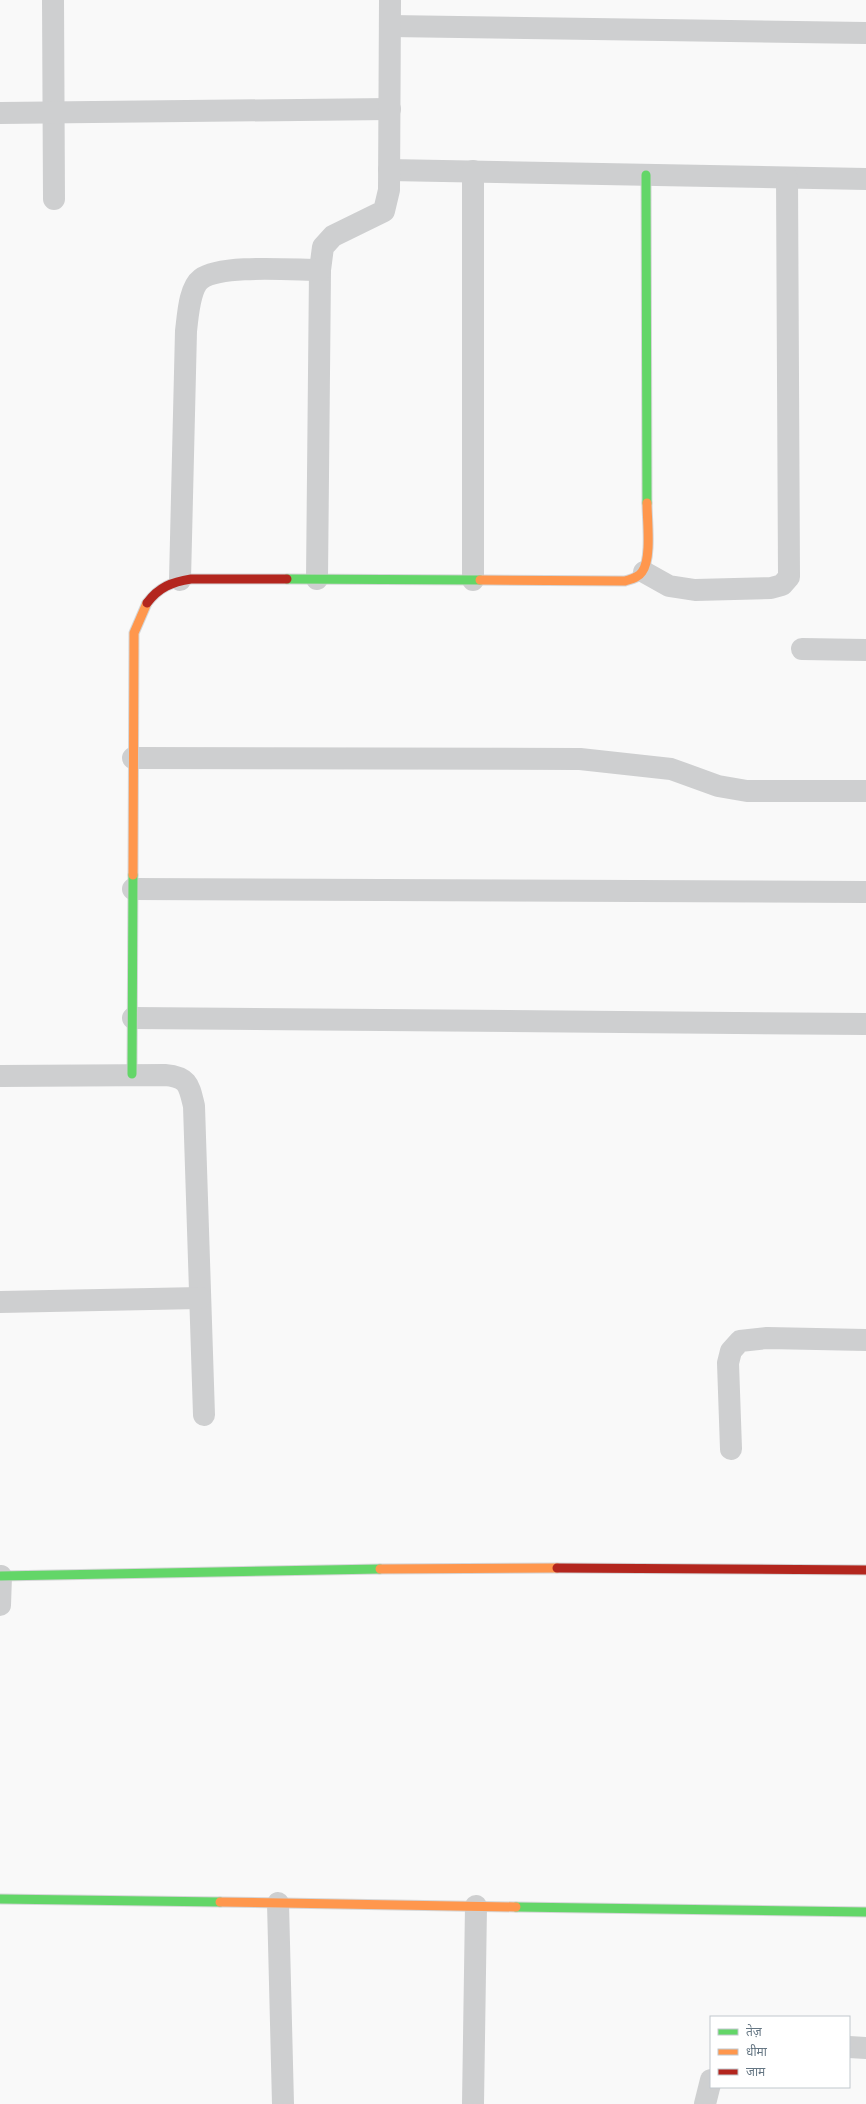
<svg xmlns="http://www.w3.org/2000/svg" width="866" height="2104" font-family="'IBM Plex Sans','Noto Sans Devanagari',sans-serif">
<rect width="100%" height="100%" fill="#f9f9f9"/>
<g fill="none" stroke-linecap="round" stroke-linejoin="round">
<!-- fast casing -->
<g stroke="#d5d6d7" stroke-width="11">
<g id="fast">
<polyline points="646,175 647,503"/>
<polyline points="287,579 480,580"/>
<polyline points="132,1074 133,875"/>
<polyline points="0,1576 380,1569"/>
<polyline points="0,1899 220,1902"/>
<polyline points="516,1907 866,1912"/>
</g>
</g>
<!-- slow casing -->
<g stroke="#d5d6d7" stroke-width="11">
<g id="slow">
<path d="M 480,580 L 625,581 C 631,579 638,578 642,572 C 652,559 647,520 647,503"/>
<polyline points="133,875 134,633 147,603"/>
<polyline points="380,1569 557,1568"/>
<polyline points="220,1902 516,1907"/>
</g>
</g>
<!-- jam casing -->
<g stroke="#d5d6d7" stroke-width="11">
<g id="jam">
<path d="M 147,603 C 159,587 172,582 191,579 L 287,579"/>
<polyline points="557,1568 866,1570"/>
</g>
</g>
<!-- street -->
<g stroke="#cecfd0" stroke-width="22">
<polyline points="53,0 54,199"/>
<polyline points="390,26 866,33"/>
<polyline points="0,113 390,109"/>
<polyline points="389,170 866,179"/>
<polyline points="473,171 473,580"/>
<polyline points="644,572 669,586 695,590 771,588 782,585 789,577 787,178"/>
<polyline points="317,579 320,270 323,247 333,236 384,211 389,190 390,0"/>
<path d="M 180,580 L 186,331 C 188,316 189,288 201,279 C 221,264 293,270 320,270"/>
<polyline points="802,649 866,650"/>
<polyline points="133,758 580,759 671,769 718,786 747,791 866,791"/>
<polyline points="133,889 866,892"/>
<polyline points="133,1018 866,1024"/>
<path d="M 0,1076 L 165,1075 C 189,1077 189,1086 194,1106 L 204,1415"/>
<polyline points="0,1302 200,1298"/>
<polyline points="731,1449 728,1363 731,1351 740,1341 767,1338 866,1340"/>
<polyline points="0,1605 1,1576"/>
<polyline points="278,1903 283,2104"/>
<polyline points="849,2047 866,2048"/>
<polyline points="473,2104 476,1906"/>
<polyline points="705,2104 711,2080"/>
</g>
<!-- fast -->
<use href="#fast" stroke="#63d668" stroke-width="9"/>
<!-- slow -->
<use href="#slow" stroke="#ff974d" stroke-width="9"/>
<!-- jam -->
<use href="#jam" stroke="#b3261e" stroke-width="9"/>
</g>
<!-- legend -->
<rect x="710" y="2016" width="140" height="72" fill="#ffffff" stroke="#c1c8cd"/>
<rect x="718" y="2029" width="20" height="6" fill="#63d668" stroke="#c1c8cd"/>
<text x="746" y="2036" font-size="12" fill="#657683">तेज़</text>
<rect x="718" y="2049" width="20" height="6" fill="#ff974d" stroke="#c1c8cd"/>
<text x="746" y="2056" font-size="12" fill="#657683">धीमा</text>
<rect x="718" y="2069" width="20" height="6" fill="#b3261e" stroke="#c1c8cd"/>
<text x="746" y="2076" font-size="12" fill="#657683">जाम</text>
</svg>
